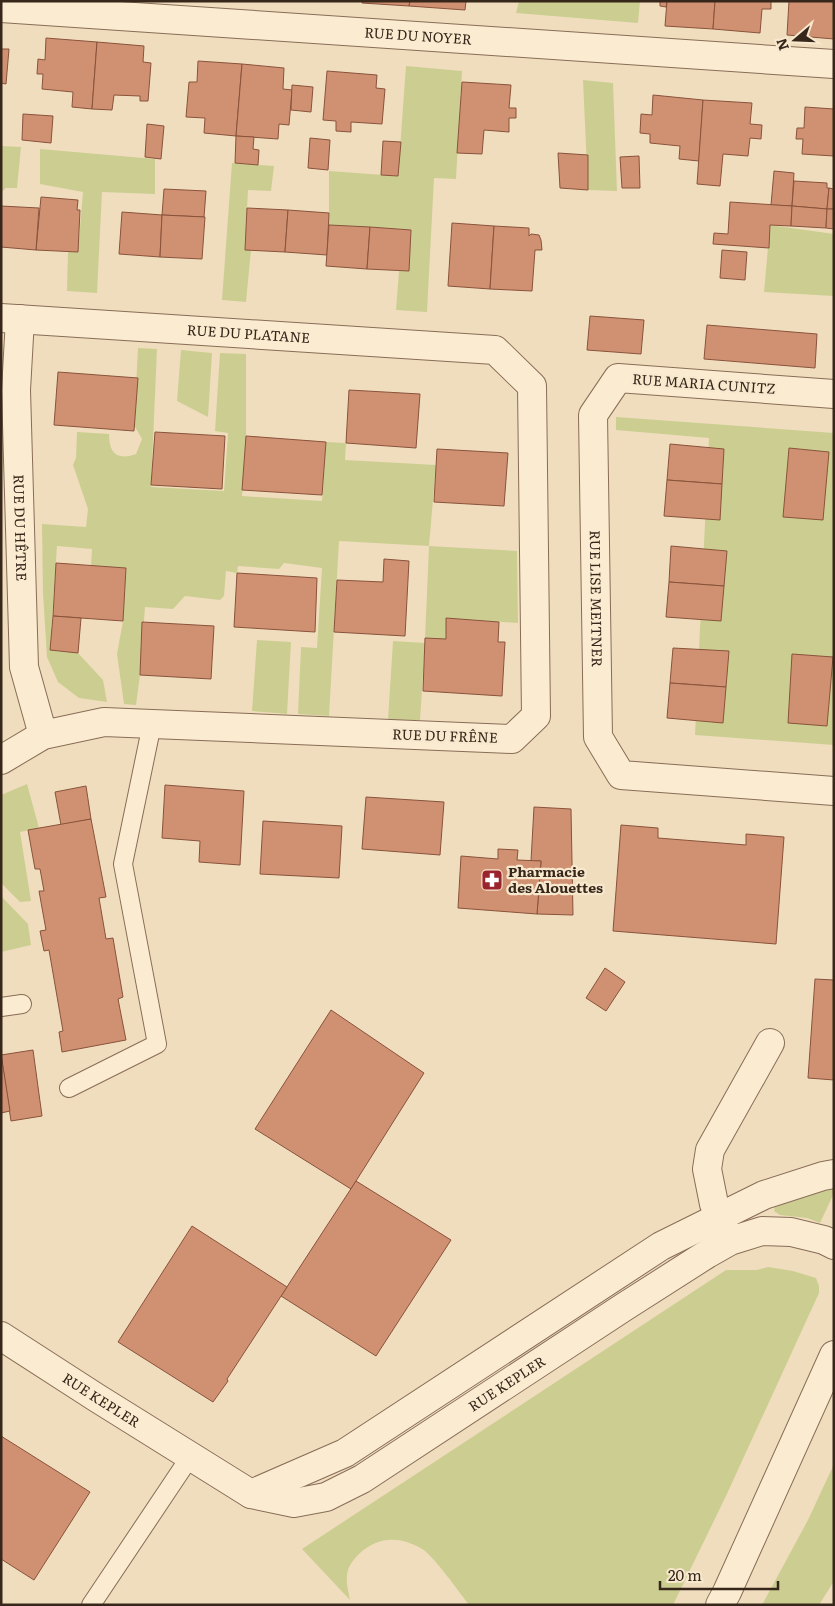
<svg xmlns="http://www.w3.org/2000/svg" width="835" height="1606" font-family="Literata,serif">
<rect width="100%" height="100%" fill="#f0ddbe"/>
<!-- green -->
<g fill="#ccce91">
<polygon points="519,1 640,1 638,23 516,13"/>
<polygon points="406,66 462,71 456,179 434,178 427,312 396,310 399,271 409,271 411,230 329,225 329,171 398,176"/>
<polygon points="583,80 613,83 617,191 588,190"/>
<polygon points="1,146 21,147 17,188 6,188 1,192"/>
<polygon points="40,149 155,159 155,194 102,192 97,293 67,291 68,251 78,252 83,192 40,184"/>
<polygon points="232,163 274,166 271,191 248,190 245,249 251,250 246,302 222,300"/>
<polygon points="770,225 834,234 834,296 764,292"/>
<path d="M 138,348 L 157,349 L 151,487 L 224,491 L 228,433 L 215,431 L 220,353 L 246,354 L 246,436 L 242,496 L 322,501 L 326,442 L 346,443 L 345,460 L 436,465 L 429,546 L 517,551 L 518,623 L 446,618 L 446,639 L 425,638 L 429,546 L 339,541 L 329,716 L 298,714 L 301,647 L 317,648 L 322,568 L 284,563 L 279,569 L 238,566 L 237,573 L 226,571 L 224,596 L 220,600 L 185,596 L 173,609 L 145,607 L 140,675 L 136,705 L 124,704 L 117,654 L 123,621 L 126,568 L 91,566 L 92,549 L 57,546 L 50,650 L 78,653 L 103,680 L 107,702 L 79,698 L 58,682 L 47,657 L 43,593 L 42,524 L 86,527 L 88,509 L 73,465 L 76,458 L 77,432 L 109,434 C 109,453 117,461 136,454 L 142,439 L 134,425 Z"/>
<polygon points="181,350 212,353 208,417 177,401"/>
<polygon points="616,417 834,433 834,745 695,735 709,438 616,430"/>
<polygon points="257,640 291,642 287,714 252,711"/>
<polygon points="393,641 425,643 420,720 388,720"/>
<polygon points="27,784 39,828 20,832 31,901 20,902 1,883 1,795"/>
<polygon points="1,896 28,924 31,945 1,952"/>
<polygon points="834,1188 834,1193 820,1223 807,1218 780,1215 774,1211 775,1207 778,1206"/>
<path d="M 768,1267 L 793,1271 L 816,1278 L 819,1286 L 819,1293 L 726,1496 L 673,1605 L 469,1605 C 460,1593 432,1554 422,1549 C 400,1536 378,1536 359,1554 C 355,1558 350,1564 348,1570 C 345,1580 348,1590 350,1600 L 302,1549 L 726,1270 L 757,1270 Z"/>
<polygon points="834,1464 834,1581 819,1605 762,1605 808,1520"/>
</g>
<!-- building -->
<g fill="#d09172" stroke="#89533b">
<polygon points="362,1 410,1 409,6 362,3"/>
<polygon points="410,1 466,1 465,10 409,6"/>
<polygon points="660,1 667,1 666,7 660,6"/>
<polygon points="667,1 715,1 713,29 665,26"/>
<polygon points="715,1 771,1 771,9 762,9 760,33 713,29"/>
<polygon points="789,1 834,1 834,39 787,35"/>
<polygon points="46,38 97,42 92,109 72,107 73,92 42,89 43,74 37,74 38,59 45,60"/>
<polygon points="97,42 144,46 143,62 151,63 148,101 140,101 140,96 114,95 112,110 92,109"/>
<polygon points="1,49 9,49 6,84 1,83"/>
<polygon points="198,61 242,64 236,136 204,133 205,118 186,117 189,82 197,82"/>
<polygon points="242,64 284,68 283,89 292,90 289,125 279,124 278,139 236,136"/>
<polygon points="327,71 377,75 376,88 385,89 382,124 351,122 351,132 336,131 336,121 323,120"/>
<polygon points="462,82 511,85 509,108 516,108 516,118 509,118 509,132 484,130 482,154 457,153"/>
<polygon points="292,85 313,87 311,112 291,110"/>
<polygon points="653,95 703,100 699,161 679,159 680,146 650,143 650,134 640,133 641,114 652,115"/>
<polygon points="703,100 752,103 750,124 762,125 761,139 750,138 748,156 723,154 720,186 697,184"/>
<polygon points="805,107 834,109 834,165 834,156 802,154 803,139 796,139 797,128 804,128"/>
<polygon points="23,114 53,116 51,143 22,140"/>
<polygon points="147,124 164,126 161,159 145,157"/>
<polygon points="236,136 254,137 253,149 259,150 258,165 235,163"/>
<polygon points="310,138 330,140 328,170 308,168"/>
<polygon points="383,141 401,142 398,176 381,175"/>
<polygon points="558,153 588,155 588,190 560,188"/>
<polygon points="639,156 640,188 622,188 620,157"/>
<polygon points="774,171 794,173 792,206 771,205"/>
<polygon points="794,181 827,183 827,188 829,188 827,209 792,206"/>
<polygon points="829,188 834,189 834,209 827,209"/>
<polygon points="164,189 206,191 204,217 162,215"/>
<polygon points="41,197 78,200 77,210 80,210 78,252 36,250"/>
<polygon points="730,202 792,206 791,226 770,225 769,248 713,244 714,233 728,234"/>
<polygon points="1,206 39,208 36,250 1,247"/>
<polygon points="792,206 827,209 826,228 791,226"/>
<polygon points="247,208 288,210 285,252 245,250"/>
<polygon points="827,209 834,209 834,229 826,228"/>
<polygon points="288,210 329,213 327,255 285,252"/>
<polygon points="122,212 162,215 160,257 119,254"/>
<polygon points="162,215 205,217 202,259 160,257"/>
<polygon points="452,223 494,226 490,289 448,286"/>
<polygon points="329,225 370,227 367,269 326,266"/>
<polygon points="494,226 529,228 529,236 531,234 539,235 541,240 542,250 535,250 532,291 490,289"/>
<polygon points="370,227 411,230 409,271 367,269"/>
<polygon points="722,250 747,252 745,280 720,278"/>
<polygon points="590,316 644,320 641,354 587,350"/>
<polygon points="707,325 817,334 815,368 704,359"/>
<polygon points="58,372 138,378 134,431 54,425"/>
<polygon points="349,390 420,394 416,448 346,443"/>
<polygon points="155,432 225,436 222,489 151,485"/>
<polygon points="246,436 326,442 322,495 242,490"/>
<polygon points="670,444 724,449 722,484 667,480"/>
<polygon points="789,448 829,452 823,520 783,517"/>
<polygon points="437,449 508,453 504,506 434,502"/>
<polygon points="667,480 722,484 720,520 664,516"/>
<polygon points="671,546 727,551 724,586 669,582"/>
<polygon points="384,559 409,561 405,636 334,632 337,580 383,582"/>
<polygon points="56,563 126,568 123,621 53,616"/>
<polygon points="237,573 317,578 315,632 234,627"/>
<polygon points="669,582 724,586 721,621 666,617"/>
<polygon points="53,616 81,618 78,653 50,650"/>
<polygon points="446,618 499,622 498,642 505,642 502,696 423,691 425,638 446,639"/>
<polygon points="142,622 214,626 211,679 140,675"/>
<polygon points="673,648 729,651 726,687 670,683"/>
<polygon points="792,654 833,657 827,726 788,723"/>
<polygon points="670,683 726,687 723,723 667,718"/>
<polygon points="165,785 244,791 240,865 199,862 200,841 162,838"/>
<polygon points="86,786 91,819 61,825 55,792"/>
<polygon points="366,797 444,802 440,855 362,849"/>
<polygon points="534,807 571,809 573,915 537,914 541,861 531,861"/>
<polygon points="91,819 106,897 99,898 106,939 113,938 123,997 118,999 126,1040 62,1052 59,1032 63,1031 49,950 44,951 40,931 46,930 39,891 44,891 40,869 35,869 28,830"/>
<polygon points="263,821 342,826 339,878 260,874"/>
<polygon points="621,825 658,828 658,838 746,845 746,834 784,837 776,944 613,931"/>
<polygon points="498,849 518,850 517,860 541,861 537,914 458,908 461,856 498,859"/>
<polygon points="605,968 625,982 606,1011 586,998"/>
<polygon points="815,979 834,980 834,1080 808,1078"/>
<polygon points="331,1010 424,1073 351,1189 255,1129"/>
<polygon points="33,1050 42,1116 11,1121 1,1055"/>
<polygon points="1,1054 10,1111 1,1113"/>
<polygon points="356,1181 451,1240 376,1356 281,1296"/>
<polygon points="192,1226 287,1287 227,1379 228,1381 213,1402 118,1342"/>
<polygon points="1,1436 90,1492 34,1580 1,1559"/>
</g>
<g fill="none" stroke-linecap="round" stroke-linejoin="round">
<!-- service casing -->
<g stroke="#886d56" stroke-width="20">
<g id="service">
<polyline points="1,1007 22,1004"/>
<polyline points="69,1088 157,1044 123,864 152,724"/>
<polyline points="91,1605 190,1457"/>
</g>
</g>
<!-- minor casing -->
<g stroke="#886d56" stroke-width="30">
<g id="minor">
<path id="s1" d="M 1,8 L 834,64"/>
<path id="s2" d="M 1,318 L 495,350 L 532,386 L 536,716 L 512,739 L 104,722 L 43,735 L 1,760"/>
<path id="s3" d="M 20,319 L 16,390 L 24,667 L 43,735"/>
<path id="s4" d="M 834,394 L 618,378 L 593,415 L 598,737 L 621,775 L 834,791"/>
<polyline points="726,1233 714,1204 707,1169 710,1150 770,1043"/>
<path id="s5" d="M 1,1336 L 97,1398 L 251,1494 L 294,1503 L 326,1497 L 362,1479 L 624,1307 L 707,1254 L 730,1241 L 762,1231 L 791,1232 L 824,1240 L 834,1245"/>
<polyline points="251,1494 345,1453 661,1246 764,1195 823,1176 834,1174"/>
<polyline points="720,1605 727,1592 834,1355"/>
</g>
</g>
<!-- service -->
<use href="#service" stroke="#faebd1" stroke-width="18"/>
<!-- minor -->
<use href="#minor" stroke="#faebd1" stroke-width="28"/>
</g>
<!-- icons -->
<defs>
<g id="pharmacy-square" transform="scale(1.125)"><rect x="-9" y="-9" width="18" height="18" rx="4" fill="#9a232d" stroke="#f7e8ce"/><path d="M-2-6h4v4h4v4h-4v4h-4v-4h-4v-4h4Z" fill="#fff"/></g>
</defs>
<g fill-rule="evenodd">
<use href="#pharmacy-square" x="492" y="880"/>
</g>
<g text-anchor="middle" stroke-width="4.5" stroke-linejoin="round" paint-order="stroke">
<!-- street labels -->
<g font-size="14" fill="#37271b" stroke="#f7e8ce">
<text dy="5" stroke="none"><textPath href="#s1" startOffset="418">RUE DU NOYER</textPath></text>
<text dy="5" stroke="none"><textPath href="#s2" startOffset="248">RUE DU PLATANE</textPath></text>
<text transform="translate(704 384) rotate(4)" y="5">RUE MARIA CUNITZ</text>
<text dy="5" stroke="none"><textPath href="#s3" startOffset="209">RUE DU HÊTRE</textPath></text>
<text dy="5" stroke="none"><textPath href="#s4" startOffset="445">RUE LISE MEITNER</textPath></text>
<text transform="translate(445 736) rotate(2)" y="5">RUE DU FRÊNE</text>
<text dy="5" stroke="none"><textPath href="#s5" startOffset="586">RUE KEPLER</textPath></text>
<text dy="5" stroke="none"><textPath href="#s5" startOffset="119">RUE KEPLER</textPath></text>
</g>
<!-- poi labels -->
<g font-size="14" font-weight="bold" fill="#37271b" stroke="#f7e8ce" text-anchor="start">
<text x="508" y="877">Pharmacie<tspan x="508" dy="16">des Alouettes</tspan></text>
</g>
</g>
<!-- border -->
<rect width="835" height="1606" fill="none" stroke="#37271b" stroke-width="5"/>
<!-- north arrow -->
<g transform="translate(795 40) rotate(251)" stroke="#f7e8ce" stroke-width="4" paint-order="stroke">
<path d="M0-4L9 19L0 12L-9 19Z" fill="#37271b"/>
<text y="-8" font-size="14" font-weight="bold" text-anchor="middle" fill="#37271b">N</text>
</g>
<!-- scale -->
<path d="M660 1581v8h118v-8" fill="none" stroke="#37271b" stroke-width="2.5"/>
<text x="668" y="1581" font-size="15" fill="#37271b" stroke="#f7e8ce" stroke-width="4" paint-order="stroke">20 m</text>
</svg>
